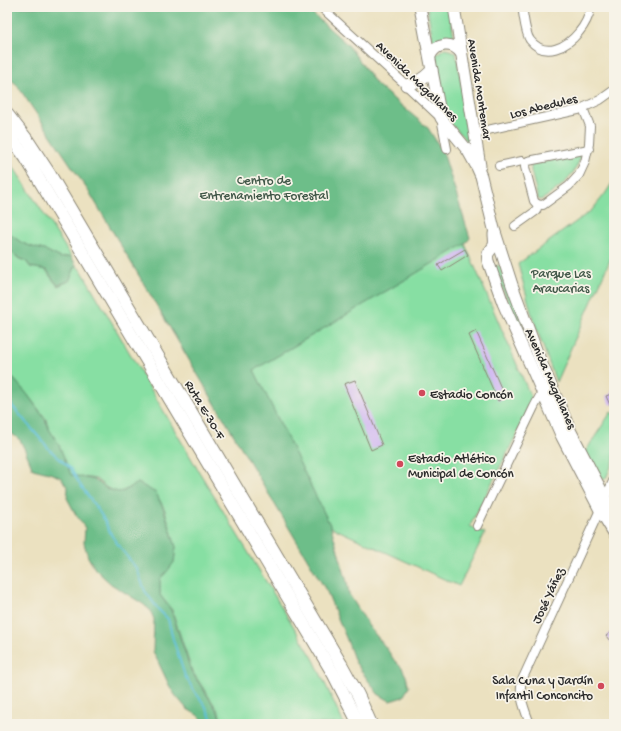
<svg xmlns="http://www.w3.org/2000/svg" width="621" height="731" font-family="'Gochi Hand',sans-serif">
<rect width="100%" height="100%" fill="#f7f3e8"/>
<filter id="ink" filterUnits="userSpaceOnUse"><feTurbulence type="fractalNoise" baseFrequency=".025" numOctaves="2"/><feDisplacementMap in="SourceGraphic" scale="8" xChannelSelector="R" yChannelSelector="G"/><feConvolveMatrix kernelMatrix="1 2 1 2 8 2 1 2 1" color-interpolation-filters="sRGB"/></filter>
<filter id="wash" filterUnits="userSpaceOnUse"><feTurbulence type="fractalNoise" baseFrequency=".012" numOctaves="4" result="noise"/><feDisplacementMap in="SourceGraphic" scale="16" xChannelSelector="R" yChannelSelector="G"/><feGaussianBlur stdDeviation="0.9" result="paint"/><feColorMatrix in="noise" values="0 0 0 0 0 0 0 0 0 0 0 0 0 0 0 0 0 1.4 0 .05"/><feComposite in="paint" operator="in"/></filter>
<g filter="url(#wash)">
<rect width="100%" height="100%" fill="#ebe1c0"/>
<!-- green -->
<g fill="#87dfa3" stroke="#598567">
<polygon points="427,7 449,7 455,43 434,46"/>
<polygon points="445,48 456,53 472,147 445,117 435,55"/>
<path d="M 580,154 L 581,156 C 573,179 562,186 543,199 L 540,200 L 538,199 L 531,171 L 531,165 Z"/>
<polygon points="7,157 71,256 61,258 47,251 33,247 22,243 7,232"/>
<polygon points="614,180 614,251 556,382 533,319 518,264 592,210 605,194"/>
<polygon points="465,244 533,402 470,526 485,533 459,586 331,527 254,370"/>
<polygon points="7,248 19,259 26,261 30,267 46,270 52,279 58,286 69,281 76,265 83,273 198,470 314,660 344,724 222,724 219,712 192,671 172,610 160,595 160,579 169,569 174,562 176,547 165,510 156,493 138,483 123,491 118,492 107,488 96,479 71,475 59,445 49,429 46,419 27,394 12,377 7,374"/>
<polygon points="498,265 500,266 545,381 542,383 494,268"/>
<polygon points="611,412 614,414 614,460 606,478 604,479 601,477 585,452"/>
</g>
<!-- forest -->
<g fill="#6dbe89" stroke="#4c745a">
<polygon points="7,7 305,7 348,45 377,85 428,128 443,152 470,238 465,244 254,370 331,527 347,582 349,594 371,629 387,649 394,660 402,668 406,676 409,687 403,697 390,701 378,694 355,662 347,640 327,592 91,195 17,85 7,76"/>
<polygon points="7,232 22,243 33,247 47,251 61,258 71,256 76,265 69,281 58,285 52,278 47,270 31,267 26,261 19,258 7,248"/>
<polygon points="7,375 12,377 27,394 45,419 49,429 59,445 71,475 95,480 107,489 118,492 124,491 138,483 156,493 164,510 176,547 174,562 169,569 160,579 160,595 171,610 191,671 218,712 222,724 207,724 199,716 187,709 175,695 169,685 153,651 154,619 150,610 143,604 111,584 95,569 88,557 84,543 85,528 75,513 67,498 68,488 61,478 53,474 33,469 25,450 20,440 7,430"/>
</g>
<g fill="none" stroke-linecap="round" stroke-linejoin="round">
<!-- stream -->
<polyline stroke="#5cc0da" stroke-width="2" points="7,400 50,450 71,469 79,483 102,516 112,536 121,549 137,569 145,591 158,609 168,619 173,639 185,676 195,692 205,705 214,724"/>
</g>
<g id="blocks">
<!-- building -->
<g fill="#ccb1f3">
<polygon points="465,249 468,255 442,271 438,265"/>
<polygon points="476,331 505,397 498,401 469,335"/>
<polygon points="355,380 382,445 371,450 344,384"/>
<polygon points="614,381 614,403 610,405 606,396 611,394 613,387 612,382"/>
<polygon points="614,630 614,646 606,636"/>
</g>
</g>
</g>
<g filter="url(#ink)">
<use href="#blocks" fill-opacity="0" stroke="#8b8676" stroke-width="1"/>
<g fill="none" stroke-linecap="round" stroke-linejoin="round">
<!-- minor casing -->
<g stroke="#8b8676" stroke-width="10">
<g id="minor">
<polyline points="321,7 406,85 441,118 447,149"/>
<path d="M 522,7 C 524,16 525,33 530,40 C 545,59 567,47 579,32 C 585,25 589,16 591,7"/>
<path d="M 583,108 L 590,126 L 589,144 L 585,162 L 579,175 L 569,186 L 543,205 C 539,205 536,204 534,201 L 525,167 L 526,163 L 528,161 L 589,149"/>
<polyline points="474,133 578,110 600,100 614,90"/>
<polyline points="499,166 522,161 526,163"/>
<polyline points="515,226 536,211 538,205"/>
<polyline points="477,526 534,407 542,392 546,390"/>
<path d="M 530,724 C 525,710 518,695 522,680 L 614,479"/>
</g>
</g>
<!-- major casing -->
<g stroke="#8b8676" stroke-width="13">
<g id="major">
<polyline points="420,7 441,118 468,151 477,167 481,176 494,229 512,285 538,355 571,432 614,515"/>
<polyline points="454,7 480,166"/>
<path d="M 430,56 C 436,43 452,41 461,53"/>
<path d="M 406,85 C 417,84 425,77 432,70"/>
<path d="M 494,234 C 494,238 495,241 494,245 C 491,252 486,251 488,261 L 503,303 L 562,437 L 600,510 L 614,533"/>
</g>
</g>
<!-- highway casing -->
<g stroke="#8b8676" stroke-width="14">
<g id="highway">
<polyline points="7,114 28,141 49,173 341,664 358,695 371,724"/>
<polyline points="7,132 26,158 37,176 334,675 359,724"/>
</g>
</g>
<!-- minor -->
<use href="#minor" stroke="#fff" stroke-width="8"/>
<!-- major -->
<use href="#major" stroke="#fff" stroke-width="11"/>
<!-- highway -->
<use href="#highway" stroke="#fff" stroke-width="12"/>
</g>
</g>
<!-- markers -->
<g fill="#d1495b" stroke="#f7f3e8" stroke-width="1.5">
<circle cx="422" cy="393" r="4"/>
<circle cx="400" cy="464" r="4"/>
<circle cx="601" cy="686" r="4"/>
</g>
<g text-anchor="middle" stroke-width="3.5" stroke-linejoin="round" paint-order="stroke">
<!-- street labels -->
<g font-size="13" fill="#2b2b2b" stroke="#f7f3e8">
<text transform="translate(418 80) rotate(44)" y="5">Avenida Magallanes</text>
<text transform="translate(481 89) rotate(81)" y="5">Avenida Montemar</text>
<text transform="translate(543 105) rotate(-14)" y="5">Los Abedules</text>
<text transform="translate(552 378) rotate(66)" y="5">Avenida Magallanes</text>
<text transform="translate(206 409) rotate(59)" y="5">Ruta E-30-F</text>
<text transform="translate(547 595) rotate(-65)" y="5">José Yáñez</text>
</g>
<!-- park labels -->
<g font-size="13" fill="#425849" stroke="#f7f3e8">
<text x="264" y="184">Centro de<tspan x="264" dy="15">Entrenamiento Forestal</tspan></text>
<text x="561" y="277">Parque Las<tspan x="561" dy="15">Araucarias</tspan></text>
</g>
<!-- poi labels -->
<g font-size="13" fill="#2b2b2b" stroke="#f7f3e8" text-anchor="start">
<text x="430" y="398">Estadio Concón</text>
<text x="408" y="462">Estadio Atlético<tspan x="408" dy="15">Municipal de Concón</tspan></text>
<text x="593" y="684" text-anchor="end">Sala Cuna y Jardín<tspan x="593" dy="15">Infantil Conconcito</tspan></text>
</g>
</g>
<!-- margin -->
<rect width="621" height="731" fill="none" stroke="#f7f3e8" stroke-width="24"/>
</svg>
